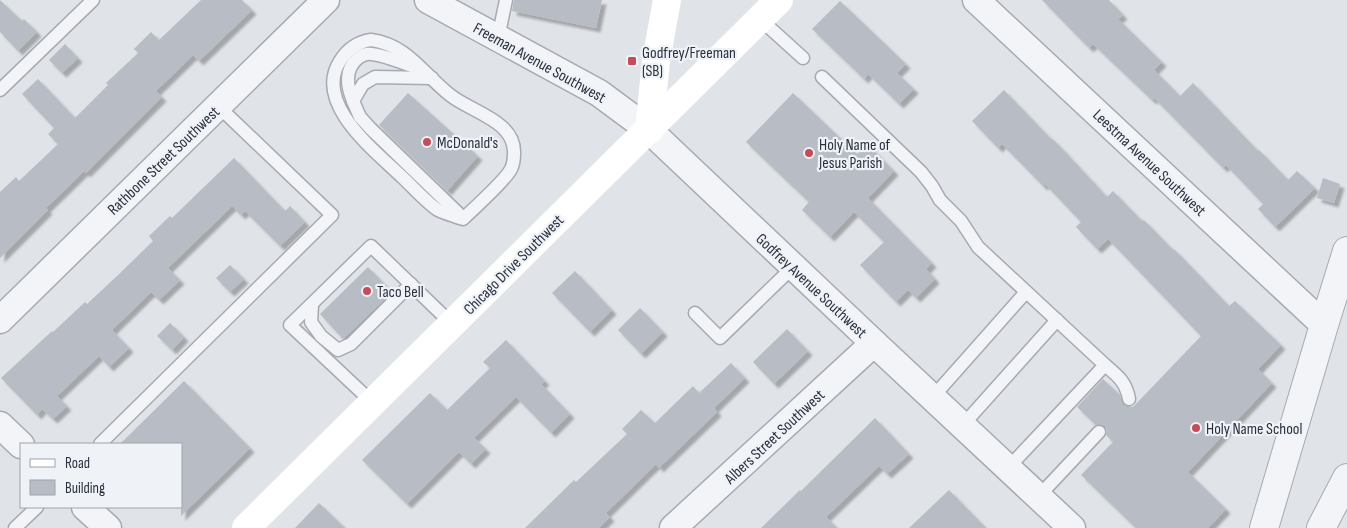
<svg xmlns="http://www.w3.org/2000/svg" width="1347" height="528" font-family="'Sofia Sans Condensed',sans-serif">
<defs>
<filter id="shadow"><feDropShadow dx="4.5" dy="4.5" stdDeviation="1" flood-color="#0004"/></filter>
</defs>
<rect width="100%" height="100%" fill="#e0e3e8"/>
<!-- building -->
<g fill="#b8bcc4" filter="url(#shadow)">
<polygon points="0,0 22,21 24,19 37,32 18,51 0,32"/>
<polygon points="201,0 242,0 252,10 199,61 193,55 156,91 162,97 86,173 84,171 46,208 48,210 0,258 0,192 16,177 19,181 58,144 48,134 54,128 22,94 38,79 75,118 108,85 106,83 138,53 134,49 151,32 159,40"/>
<polygon points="514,0 602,0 596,28 512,11"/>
<polygon points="1042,0 1109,0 1123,15 1118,19 1162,62 1154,70 1180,96 1193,83 1258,151 1259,150 1288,180 1297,171 1315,188 1275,227 1258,209 1263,204 1226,165 1223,168 1154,98 1152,100 1093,44 1089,48"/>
<polygon points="840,1 906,64 897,73 914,89 899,104 868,74 864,79 812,29"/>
<polygon points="65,44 78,58 62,73 49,60"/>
<polygon points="1004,90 1052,140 1053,139 1107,197 1113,191 1142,221 1144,220 1173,250 1174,249 1229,306 1235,301 1281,345 1258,369 1272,383 1188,472 1226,509 1208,528 1136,528 1081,475 1113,442 1106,435 1107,430 1105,426 1100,424 1096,425 1077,407 1103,379 1120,395 1123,405 1133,407 1201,336 1108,239 1097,249 1076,227 1081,222 1045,184 1043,186 1002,144 998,148 972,121"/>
<polygon points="408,93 478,156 447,191 379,125"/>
<polygon points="793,93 857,154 867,144 894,171 868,198 932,263 926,269 935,279 916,298 908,290 896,302 860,265 884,242 854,212 830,237 802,210 809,202 746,142"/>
<polygon points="234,158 285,211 290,206 305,222 280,246 245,211 241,215 232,206 168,268 180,280 159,300 151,292 112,330 129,348 109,367 99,356 57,396 67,406 53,419 42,409 37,415 1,378 52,331 53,332 85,302 87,304 117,276 153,241 149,236 170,216 172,218"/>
<polygon points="1323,178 1340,184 1334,203 1317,198"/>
<polygon points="230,265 244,279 230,292 216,278"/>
<polygon points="368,267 392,292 343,339 320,314"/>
<polygon points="575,271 612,310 590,332 552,293"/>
<polygon points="640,308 663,332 641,354 618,330"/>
<polygon points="170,323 184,337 172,350 157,336"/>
<polygon points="787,329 808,351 774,384 753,362"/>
<polygon points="506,340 545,381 541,384 570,414 551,433 516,397 474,438 486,449 471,464 459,452 407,504 362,460 430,393 447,410 490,368 483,362"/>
<polygon points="731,363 745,378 714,408 717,412 659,468 656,464 606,513 610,517 599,528 525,528 574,480 576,482 627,434 622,429 641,410 655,423 693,386 699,393"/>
<polygon points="184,381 250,448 181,516 181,444 120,444"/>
<polygon points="875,418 909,454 887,474 879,466 826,517 837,528 761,528 800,490 801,491"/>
<polygon points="949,490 986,528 909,528"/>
<polygon points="319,503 345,528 295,528"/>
</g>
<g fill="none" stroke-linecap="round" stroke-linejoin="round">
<!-- service casing -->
<g stroke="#a6aab2" stroke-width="15">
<g id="service">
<polyline points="760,19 803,58"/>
<polyline points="498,38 506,0"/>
<path d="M 371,40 C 408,45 423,74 450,95 C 471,112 516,121 514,154 C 514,159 513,165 511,169 C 505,181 474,208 463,219 C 455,216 446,214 438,210 C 428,204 411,185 401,176 C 374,150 313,103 340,61 C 347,50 357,42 371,40 Z"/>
<polyline points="822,77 921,172 932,186 940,200 961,221 978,247 1105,365 1008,468"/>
<polyline points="432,78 375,77 363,84 353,101 360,117 371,129 460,215"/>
<polyline points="0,90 93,0"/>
<path d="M 353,101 C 347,86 344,70 358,58 C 362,55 367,53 372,54 C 388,56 405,64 420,69"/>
<polyline points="312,305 311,322 321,336 338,350 351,344 411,284"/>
<polyline points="695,313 720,338 793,267"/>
<path d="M 1105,365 C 1118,376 1126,382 1129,399"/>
<polyline points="932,398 1026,292"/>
<polyline points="373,403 290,325 371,246 452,324"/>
<polyline points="962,426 1057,320"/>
<polyline points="100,444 332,215 218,106"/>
<polyline points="1038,497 1099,432"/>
<polyline points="15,528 37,507"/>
</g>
</g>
<!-- minor casing -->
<g stroke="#a6aab2" stroke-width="29">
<g id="minor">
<polyline points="428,0 599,93 649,130 874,343 1072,528"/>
<polyline points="976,0 1324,325"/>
<polyline points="0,320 326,0"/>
<polyline points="0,425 21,445"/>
<polyline points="85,507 108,528"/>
<polyline points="673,528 874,343"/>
</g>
</g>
<!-- tertiary casing -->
<g stroke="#a6aab2" stroke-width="30">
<g id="tertiary">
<polyline points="1264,528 1324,325 1347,251"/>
<polyline points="1321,528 1347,478"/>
</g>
</g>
<!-- service -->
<use href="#service" stroke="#f2f4f7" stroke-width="12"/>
<!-- minor -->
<use href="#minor" stroke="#f2f4f7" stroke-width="26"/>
<!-- tertiary -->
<use href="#tertiary" stroke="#f2f4f7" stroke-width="28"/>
<!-- secondary -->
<g stroke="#fff" stroke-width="28">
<polyline points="649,130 656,61 667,0"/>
<polyline points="246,528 779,0"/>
</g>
</g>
<!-- markers -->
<g fill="#c54d59" stroke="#eff2f6" stroke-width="2">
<rect x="627" y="56" width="10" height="10" rx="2.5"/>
<circle cx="427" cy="142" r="5"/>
<circle cx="809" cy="153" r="5"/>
<circle cx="367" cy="291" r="5"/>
<circle cx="1196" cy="428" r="5"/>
</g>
<g text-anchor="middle" stroke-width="4.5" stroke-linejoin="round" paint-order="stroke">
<!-- poi labels -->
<g font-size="16" fill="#2a303e" stroke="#eff2f6" text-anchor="start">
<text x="642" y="58">Godfrey/Freeman<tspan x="642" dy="18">(SB)</tspan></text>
<text x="437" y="148">McDonald's</text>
<text x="819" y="150">Holy Name of<tspan x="819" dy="18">Jesus Parish</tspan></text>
<text x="377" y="297">Taco Bell</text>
<text x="1206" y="434">Holy Name School</text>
</g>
<!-- street labels -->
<g font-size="16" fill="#2a303e" stroke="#eff2f6">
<text transform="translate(540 62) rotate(29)" y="6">Freeman Avenue Southwest</text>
<text transform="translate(163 160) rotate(-44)" y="6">Rathbone Street Southwest</text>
<text transform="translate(1150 162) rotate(43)" y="6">Leestma Avenue Southwest</text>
<text transform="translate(513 264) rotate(-45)" y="6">Chicago Drive Southwest</text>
<text transform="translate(812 285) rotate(43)" y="6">Godfrey Avenue Southwest</text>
<text transform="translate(774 436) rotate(-43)" y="6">Albers Street Southwest</text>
</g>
</g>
<!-- legend -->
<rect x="20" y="443" width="162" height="65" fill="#eff2f6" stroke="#a0a4ac"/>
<rect x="30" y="459" width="25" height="8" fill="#ffffff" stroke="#a0a4ac"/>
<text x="65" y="468" font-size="15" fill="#2a303e">Road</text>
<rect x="30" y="480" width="25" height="15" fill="#b8bcc4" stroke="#a0a4ac"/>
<text x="65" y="493" font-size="15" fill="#2a303e">Building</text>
</svg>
